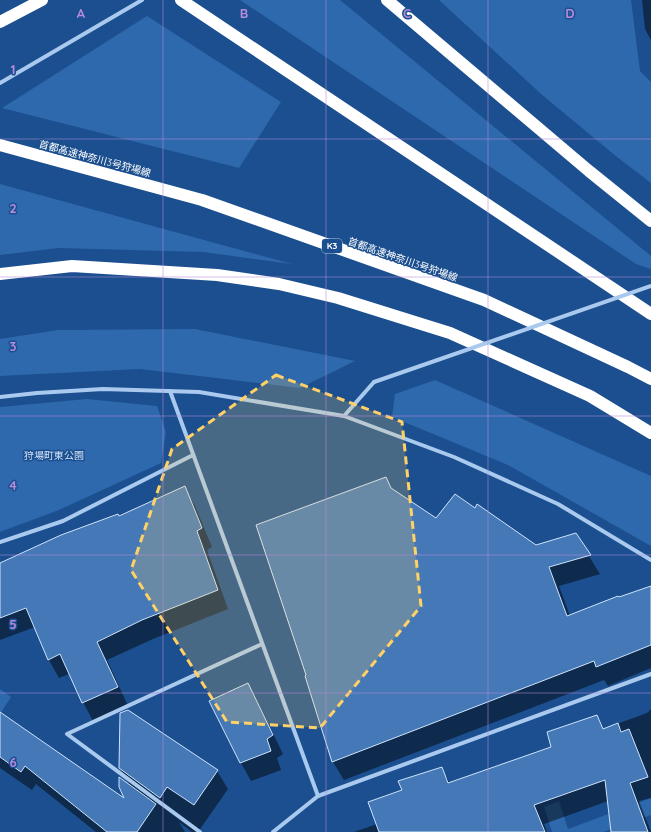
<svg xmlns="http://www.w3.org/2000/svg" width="651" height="832" font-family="Quicksand,'Noto Sans JP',sans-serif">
<rect width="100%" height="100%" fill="#1b4f8f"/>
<!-- green -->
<g fill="#2e69ad">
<polygon points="240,0 340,0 651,256 651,269 636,264"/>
<polygon points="439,0 631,0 640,71 651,82 651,183 617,157 541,94"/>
<polygon points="147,16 281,102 239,168 2,108"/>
<polygon points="0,184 292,264 203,252 59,248 0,255"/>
<polygon points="195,329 355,361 300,388 140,369 0,376 0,339 58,330"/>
<polygon points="435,380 651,476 651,546 508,465 392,417 395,394"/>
<polygon points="87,399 157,406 166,432 161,463 59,510 0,532 0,407"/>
<polygon points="0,689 11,697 0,714"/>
<polygon points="651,798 651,815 603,832 552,832 544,807 559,801 568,829"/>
</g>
<!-- shadow -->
<g fill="#0007">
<polygon points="642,0 651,0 651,40 645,29"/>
<polygon points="386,478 393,490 436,519 535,546 575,534 600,574 559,586 570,616 651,587 651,668 608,686 604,680 344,780 333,762 306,677"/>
<polygon points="184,488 195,506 212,547 207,550 228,609 153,639 107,660 128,706 93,721 83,702 69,674 59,678 49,660 35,627 0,640 0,564 61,536 141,507"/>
<polygon points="248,685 258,703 283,754 277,758 281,770 251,781 241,763 211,701"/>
<polygon points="651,709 651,798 639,801 651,832 612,832 608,801 544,824 547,832 354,832 377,824 403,791 441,768 450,783 553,748 596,717 603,729 647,713"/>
<polygon points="0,723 127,801 131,787 120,768 217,771 228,789 198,832 192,832 179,822 185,832 96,832 36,784 32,790 0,768"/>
</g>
<!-- building -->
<g fill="#4478b7" stroke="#cfe3fa">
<polygon points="386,477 391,488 436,518 455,494 475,508 477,504 536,545 576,533 591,555 549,567 567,616 618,596 619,597 651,586 651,645 596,667 594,661 332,762 305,676 306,675 256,525"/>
<polygon points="185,486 202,528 197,531 218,590 142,620 97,642 118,687 82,703 60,654 48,660 26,608 0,618 0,563 61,535 118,514 119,516"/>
<polygon points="248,683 273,735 267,739 271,751 240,763 209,701"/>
<polygon points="128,710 218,770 194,805 167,787 160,798 119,768 120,713"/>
<polygon points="0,712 124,798 119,787 119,777 156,804 137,832 107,832 25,766 21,772 0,757"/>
<polygon points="597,715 603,729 618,723 621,732 629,729 648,777 630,783 648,832 611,832 605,780 534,805 545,832 379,832 368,802 402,790 398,781 442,767 448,783 551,747 547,732"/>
</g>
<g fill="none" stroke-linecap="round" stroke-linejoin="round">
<!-- minor -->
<g stroke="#a9c9ee" stroke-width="4">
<polyline points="0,83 142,0"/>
<polyline points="170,391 318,796"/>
<polyline points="0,397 37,393 103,389 199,392 344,416 454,457 558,504 651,560"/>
<polyline points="344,416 374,382"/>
<polyline points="0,542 63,521 193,455"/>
<polyline points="200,832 67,734 262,644"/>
<polyline points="273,832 318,796 651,674"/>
</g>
<!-- motorway -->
<g stroke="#fff" stroke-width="12">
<polyline points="181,0 651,314"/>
<polyline points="387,0 589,171 651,221"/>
<polyline points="0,22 42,0"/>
<polyline points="0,145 202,200 484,300 628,367 651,379"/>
<polyline points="0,274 72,266 217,275 279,284 338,298 450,333 590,396 651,433"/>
</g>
<!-- minor-bridge -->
<polyline stroke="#a9c9ee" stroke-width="4" points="374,382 651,286"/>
</g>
<!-- marked area -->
<path fill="#ffd166" fill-opacity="0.2" stroke="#ffd166" stroke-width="3" stroke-dasharray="8 5" stroke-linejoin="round" d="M 276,375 L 402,422 L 421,606 L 320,728 L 227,722 L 131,570 L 172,449 Z"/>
<!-- grid -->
<path fill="none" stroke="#b68bdc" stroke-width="1" stroke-opacity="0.55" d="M 163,0 L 163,832M 326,0 L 326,832M 488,0 L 488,832M 0,139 L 651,139M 0,277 L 651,277M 0,416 L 651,416M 0,555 L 651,555M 0,693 L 651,693"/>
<g text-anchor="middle" stroke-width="3" stroke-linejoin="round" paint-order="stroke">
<!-- shield labels -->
<rect fill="#1b4f8f" stroke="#bbcadd" stroke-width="1" x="322" y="239" width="20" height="14" rx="3"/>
<g font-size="9" font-weight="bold" fill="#fff">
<text x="332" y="249">K3</text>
</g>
<!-- street labels -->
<g font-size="10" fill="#fff" stroke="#1b4f8f">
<text transform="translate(95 158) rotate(15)" y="4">首都高速神奈川3号狩場線</text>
<text transform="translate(403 259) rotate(19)" y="4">首都高速神奈川3号狩場線</text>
</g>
<!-- park labels -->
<g font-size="10" fill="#cfe3fa" stroke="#1b4f8f">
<text x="54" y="459">狩場町東公園</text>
</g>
</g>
<g font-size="13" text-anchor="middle" font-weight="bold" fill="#b68bdc" stroke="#1b4f8f" stroke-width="3" stroke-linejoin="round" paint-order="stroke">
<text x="81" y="18">A</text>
<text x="244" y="18">B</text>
<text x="407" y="18">C</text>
<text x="570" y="18">D</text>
<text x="13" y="74">1</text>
<text x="13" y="213">2</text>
<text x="13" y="351">3</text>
<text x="13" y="490">4</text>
<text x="13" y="629">5</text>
<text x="13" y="767">6</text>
</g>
</svg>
